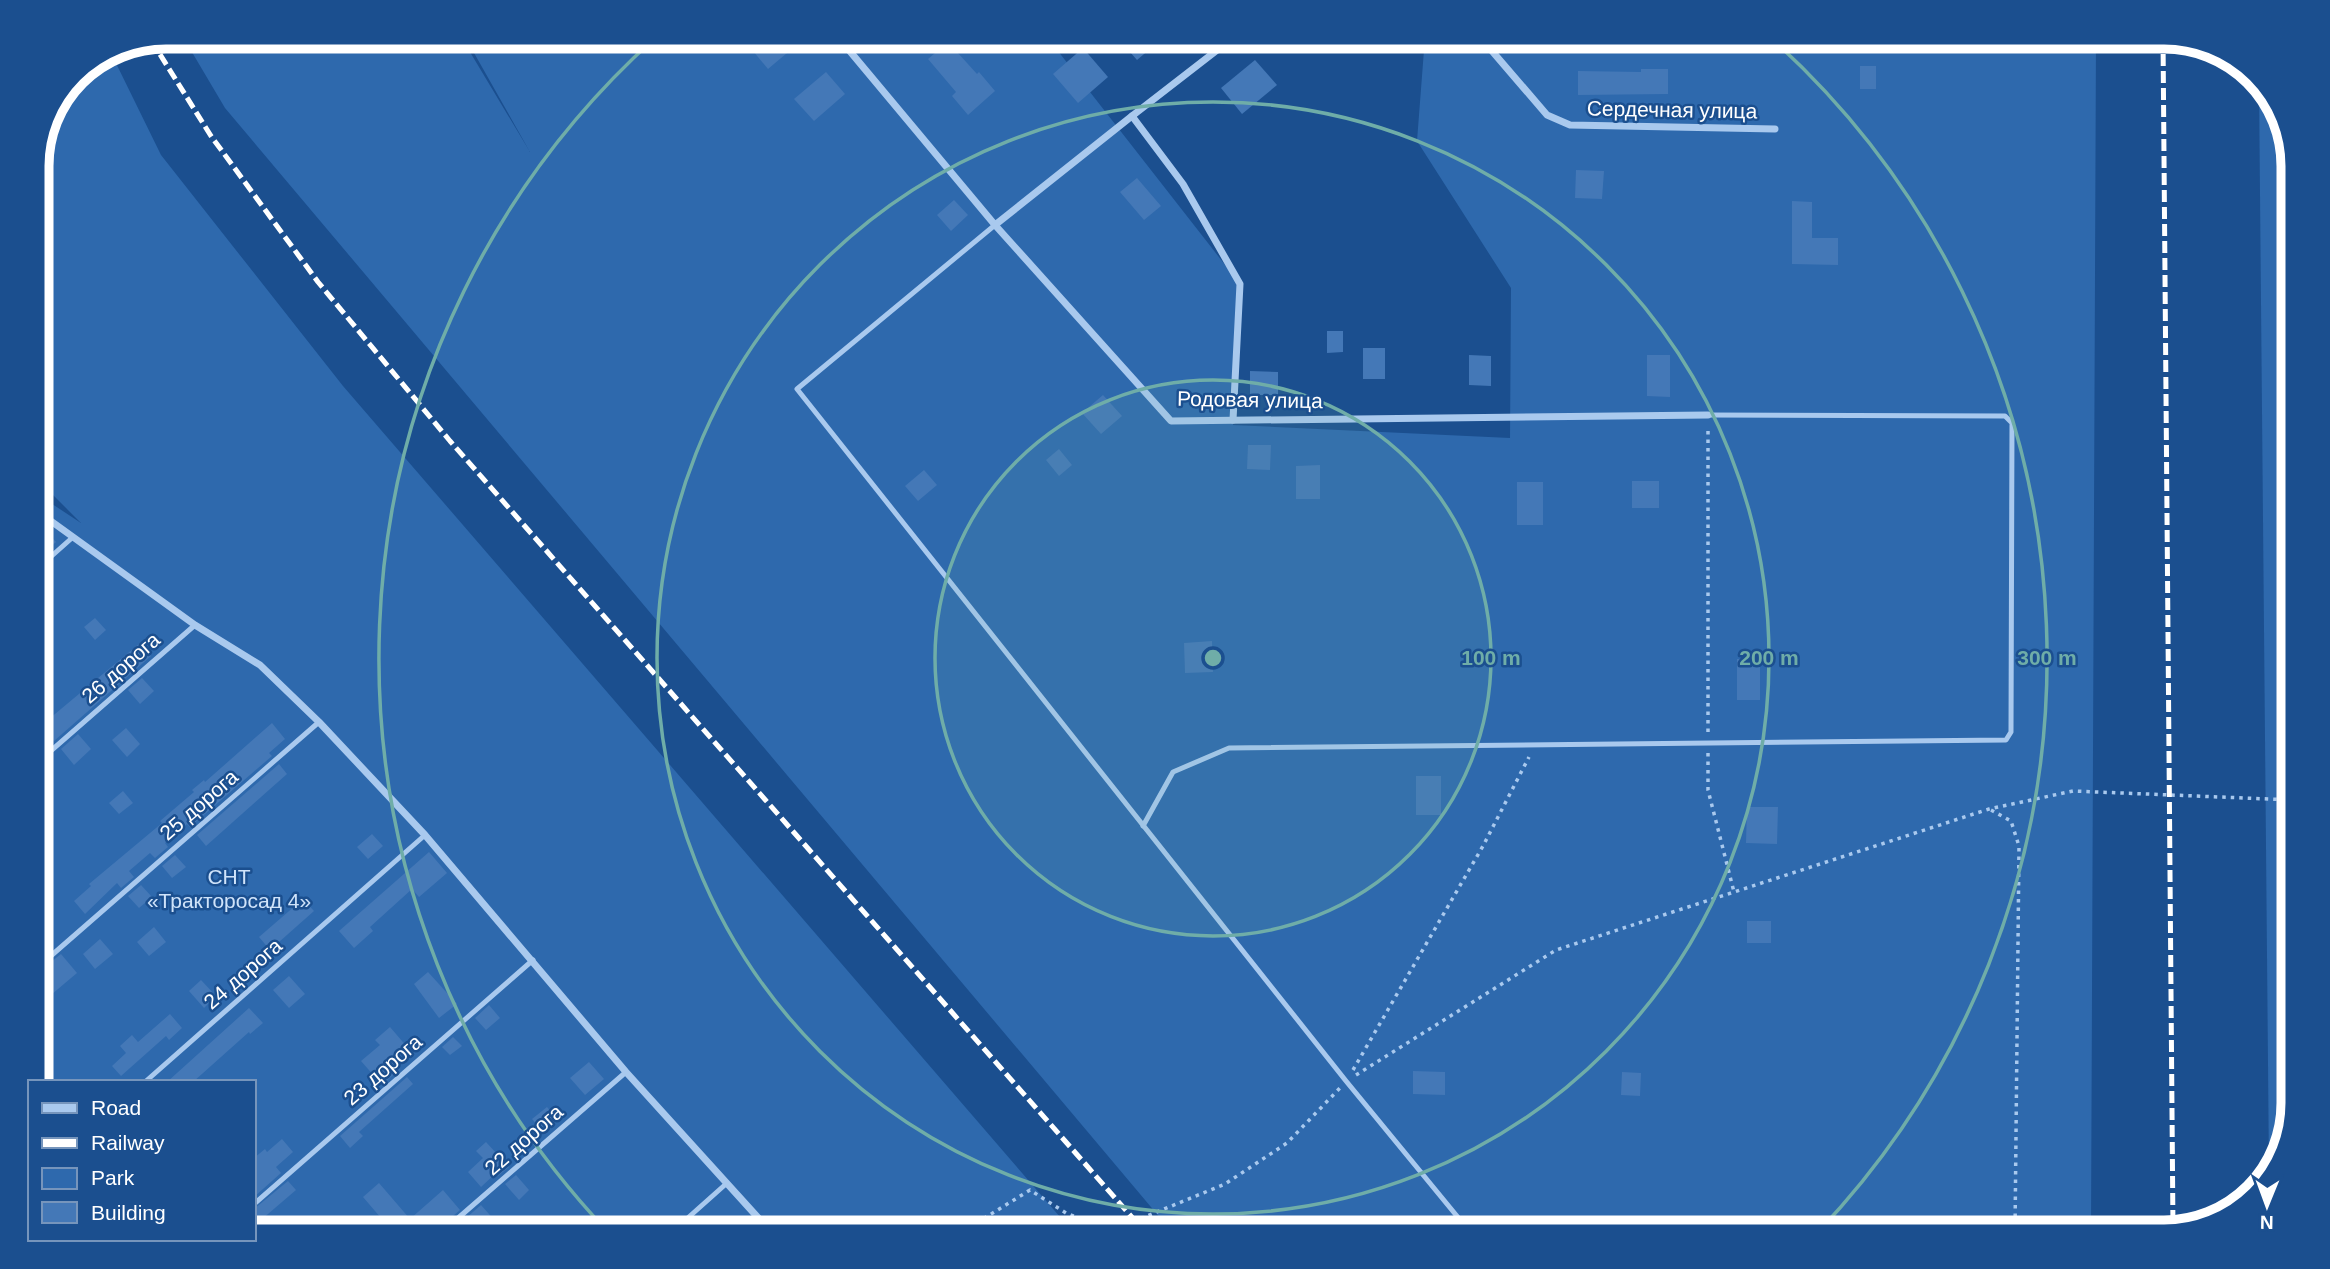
<svg xmlns="http://www.w3.org/2000/svg" width="2330" height="1269" font-family="Helvetica,sans-serif">
<rect width="100%" height="100%" fill="#1b4f8f"/>
<!-- green -->
<g fill="#2e69ad">
<polygon points="183,37 461,37 530,152 465,37 1047,37 1240,284 1233,425 1510,438 1511,288 1417,141 1425,37 2096,37 2091,1232 1172,1232 225,108"/>
<polygon points="110,51 161,155 343,386 1073,1232 254,1232 254,1082 37,1082 37,494 81,523 37,479 37,158 75,74"/>
<polygon points="2259,84 2272,95 2293,158 2293,1103 2280,1160 2269,1172"/>
</g>
<!-- building -->
<g fill="#4478b7">
<polygon points="757,37 783,37 793,48 768,69 748,45"/>
<polygon points="1117,37 1164,37 1137,60"/>
<polygon points="948,42 977,74 979,72 995,91 968,115 952,96 956,92 928,59"/>
<polygon points="1083,48 1108,77 1078,103 1053,74"/>
<polygon points="1255,60 1277,85 1242,114 1221,88"/>
<rect x="1860" y="66" width="16" height="23"/>
<polygon points="1641,69 1668,69 1668,94 1578,95 1578,71 1641,72"/>
<polygon points="826,72 845,94 814,121 794,99"/>
<polygon points="1576,170 1604,171 1602,199 1575,198"/>
<polygon points="1137,178 1161,206 1144,220 1120,192"/>
<polygon points="954,200 968,215 951,231 937,215"/>
<polygon points="1792,201 1812,202 1812,238 1838,238 1838,265 1792,264"/>
<polygon points="1327,331 1343,331 1343,352 1327,353"/>
<rect x="1363" y="348" width="22" height="31"/>
<polygon points="1469,355 1491,356 1491,386 1469,385"/>
<polygon points="1647,355 1670,355 1670,397 1647,396"/>
<polygon points="1250,371 1278,372 1278,395 1250,395"/>
<polygon points="1103,395 1122,416 1101,434 1082,413"/>
<polygon points="1248,445 1271,445 1270,470 1247,469"/>
<polygon points="1059,449 1072,465 1059,476 1046,460"/>
<polygon points="1320,465 1320,499 1296,499 1296,466"/>
<polygon points="924,470 937,485 918,501 905,486"/>
<rect x="1632" y="481" width="27" height="27"/>
<rect x="1517" y="482" width="26" height="43"/>
<polygon points="37,521 56,542 37,559"/>
<polygon points="95,618 106,630 95,640 84,627"/>
<polygon points="1212,641 1213,672 1185,673 1184,643"/>
<polygon points="140,643 151,656 54,741 52,739 37,753 37,729"/>
<rect x="1737" y="659" width="23" height="41"/>
<polygon points="142,678 154,691 140,704 128,690"/>
<polygon points="272,723 285,739 269,753 272,756 190,827 187,824 165,843 168,847 155,858 150,853 129,871 134,877 121,888 117,883 85,914 74,901 91,886 89,884 162,823 160,821 194,792 192,790 204,780 205,782"/>
<polygon points="126,728 140,744 127,757 112,740"/>
<polygon points="78,734 91,749 74,765 61,749"/>
<polygon points="279,764 287,774 206,846 197,835"/>
<rect x="1416" y="776" width="25" height="39"/>
<polygon points="123,791 133,803 119,814 109,803"/>
<polygon points="1747,807 1778,807 1777,844 1746,843"/>
<polygon points="372,834 383,846 368,859 357,847"/>
<polygon points="429,852 447,873 419,897 412,889 370,927 373,931 354,948 339,931"/>
<polygon points="175,855 186,867 172,878 162,866"/>
<polygon points="141,885 152,897 139,908 128,896"/>
<polygon points="303,899 314,911 270,950 259,937"/>
<rect x="1747" y="921" width="24" height="22"/>
<polygon points="154,927 166,942 149,956 137,942"/>
<polygon points="37,928 53,947 37,961"/>
<polygon points="100,939 113,954 95,969 83,954"/>
<polygon points="61,954 77,973 45,1000 37,990 37,973"/>
<polygon points="428,972 457,1004 439,1018 414,984"/>
<polygon points="289,976 305,994 289,1008 273,990"/>
<polygon points="201,980 216,996 204,1008 189,991"/>
<polygon points="489,1005 500,1018 486,1030 475,1018"/>
<polygon points="249,1008 263,1023 250,1034 249,1032 193,1082 167,1082"/>
<polygon points="170,1014 182,1028 169,1040 166,1036 121,1076 112,1066 126,1053 120,1046 132,1035 138,1042"/>
<polygon points="390,1027 408,1048 393,1061 400,1069 382,1085 361,1061 380,1045 375,1040"/>
<polygon points="453,1037 462,1046 450,1055 442,1047"/>
<polygon points="589,1062 604,1079 585,1095 570,1078"/>
<polygon points="1413,1071 1445,1072 1445,1095 1413,1094"/>
<polygon points="1622,1072 1641,1073 1640,1096 1621,1095"/>
<polygon points="407,1077 413,1084 359,1132 363,1136 350,1148 340,1136"/>
<polygon points="547,1107 557,1119 543,1132 532,1119"/>
<polygon points="282,1139 293,1152 276,1167 281,1173 254,1197 254,1158 265,1149 267,1152"/>
<polygon points="486,1142 509,1167 498,1176 496,1173 481,1187 468,1172 483,1158 476,1151"/>
<polygon points="516,1175 529,1190 519,1200 505,1184"/>
<polygon points="288,1181 296,1190 254,1226 254,1209"/>
<polygon points="379,1183 410,1219 443,1190 460,1210 439,1228 437,1232 393,1232 363,1197"/>
<polygon points="481,1205 505,1232 450,1232"/>
</g>
<g fill="none" stroke-linecap="round" stroke-linejoin="round">
<!-- path -->
<g stroke="#a9c9ee" stroke-width="3.5" stroke-dasharray="3.5 5" stroke-linecap="butt">
<polyline points="1708,732 1708,428"/>
<polyline points="1708,753 1708,790 1734,892"/>
<polyline points="1991,810 2011,821 2019,846 2015,1232"/>
<polyline points="1353,1070 1483,846 1529,757"/>
<polyline points="1356,1075 1556,950 1989,809 2073,791 2293,800"/>
<polyline points="870,1232 872,1230 909,1230 911,1232"/>
<polyline points="962,1232 1030,1190 1066,1213 1113,1232"/>
<polyline points="1119,1232 1135,1221 1225,1184 1287,1143 1340,1088"/>
</g>
<!-- lane -->
<g stroke="#a9c9ee" stroke-width="5">
<polyline points="995,225 797,389 1346,1081 1470,1232"/>
<polyline points="37,569 73,537"/>
<polyline points="37,763 195,625"/>
<polyline points="1143,826 1173,772 1229,748 2006,740 2011,732 2012,423 2005,416 1708,415"/>
<polyline points="37,968 319,722"/>
<polyline points="145,1082 425,835"/>
<polyline points="254,1204 533,960"/>
<polyline points="442,1232 626,1072"/>
<polyline points="672,1232 727,1183"/>
</g>
<!-- street -->
<g stroke="#a9c9ee" stroke-width="7">
<polyline points="838,37 995,225 1171,421 1708,415"/>
<polyline points="1480,37 1547,115 1570,125 1775,129"/>
<polyline points="995,225 1132,116"/>
<polyline points="1233,420 1240,284 1183,184 1132,116 1234,37"/>
<polyline points="37,511 195,625 260,665 319,722 425,835 626,1072 771,1232"/>
</g>
<!-- rail -->
<g stroke="#fff" stroke-width="5" stroke-dasharray="12 5" stroke-linecap="butt">
<polyline points="2163,37 2173,1230"/>
<polyline points="151,40 211,136 318,282 450,441 1145,1232"/>
</g>
</g>
<!-- distance rings -->
<circle cx="1213" cy="658" r="278" fill="#6fada8" fill-opacity=".12"/>
<g fill="none" stroke="#6fada8" stroke-width="3.5">
<circle cx="1213" cy="658" r="278"/>
<circle cx="1213" cy="658" r="556"/>
<path d="M608 1232A834 834 0 0 1 655 38M1771 38A834 834 0 0 1 1818 1232"/>
</g>
<g text-anchor="middle" stroke-width="5" stroke-linejoin="round" paint-order="stroke">
<!-- street labels -->
<g font-size="21" fill="#fff" stroke="#1b4f8f">
<text transform="translate(1672 110) rotate(1)" y="7">Сердечная улица</text>
<text transform="translate(1250 400) rotate(1)" y="7">Родовая улица</text>
<text transform="translate(121 668) rotate(-41)" y="7">26 дорога</text>
<text transform="translate(199 805) rotate(-41)" y="7">25 дорога</text>
<text transform="translate(243 974) rotate(-41)" y="7">24 дорога</text>
<text transform="translate(383 1070) rotate(-41)" y="7">23 дорога</text>
<text transform="translate(524 1140) rotate(-41)" y="7">22 дорога</text>
</g>
<!-- park labels -->
<g font-size="21" fill="#cfe3fa" stroke="#1b4f8f">
<text x="229" y="884">СНТ<tspan x="229" dy="24">«Тракторосад 4»</tspan></text>
</g>
</g>
<!-- crop -->
<path d="M0 0H2330V1269H0ZM166 49H2164A117 117 0 0 1 2281 166V1103A117 117 0 0 1 2164 1220H166A117 117 0 0 1 49 1103V166A117 117 0 0 1 166 49Z" fill="#1b4f8f" fill-rule="evenodd"/>
<path fill="none" stroke="#fff" stroke-width="9" d="M166 49H2164A117 117 0 0 1 2281 166V1103A117 117 0 0 1 2164 1220H166A117 117 0 0 1 49 1103V166A117 117 0 0 1 166 49Z"/>
<circle cx="1213" cy="658" r="10" fill="#6fada8" stroke="#1b4f8f" stroke-width="3.5"/>
<g font-size="21" text-anchor="middle" font-weight="bold" fill="#6fada8" stroke="#1b4f8f" stroke-width="5" stroke-linejoin="round" paint-order="stroke">
<text x="1491" y="665">100 m</text>
<text x="1769" y="665">200 m</text>
<text x="2047" y="665">300 m</text>
</g>
<!-- legend -->
<rect x="28" y="1080" width="228" height="161" fill="#1b4f8f" stroke="#7695bc" stroke-width="2"/>
<rect x="42" y="1103" width="35" height="10" fill="#a9c9ee" stroke="#7695bc" stroke-width="2"/>
<text x="91" y="1115" font-size="21" fill="#ffffff">Road</text>
<rect x="42" y="1138" width="35" height="10" fill="#ffffff" stroke="#7695bc" stroke-width="2"/>
<text x="91" y="1150" font-size="21" fill="#ffffff">Railway</text>
<rect x="42" y="1168" width="35" height="21" fill="#2e69ad" stroke="#7695bc" stroke-width="2"/>
<text x="91" y="1185" font-size="21" fill="#ffffff">Park</text>
<rect x="42" y="1202" width="35" height="21" fill="#4478b7" stroke="#7695bc" stroke-width="2"/>
<text x="91" y="1220" font-size="21" fill="#ffffff">Building</text>
<!-- north arrow -->
<g transform="translate(2267 1206) rotate(181)" stroke="#1b4f8f" stroke-width="5" paint-order="stroke">
<path d="M0-5L12 26L0 18L-12 26Z" fill="#ffffff"/>
<text y="-10" font-size="19" font-weight="bold" text-anchor="middle" fill="#ffffff">N</text>
</g>
</svg>
